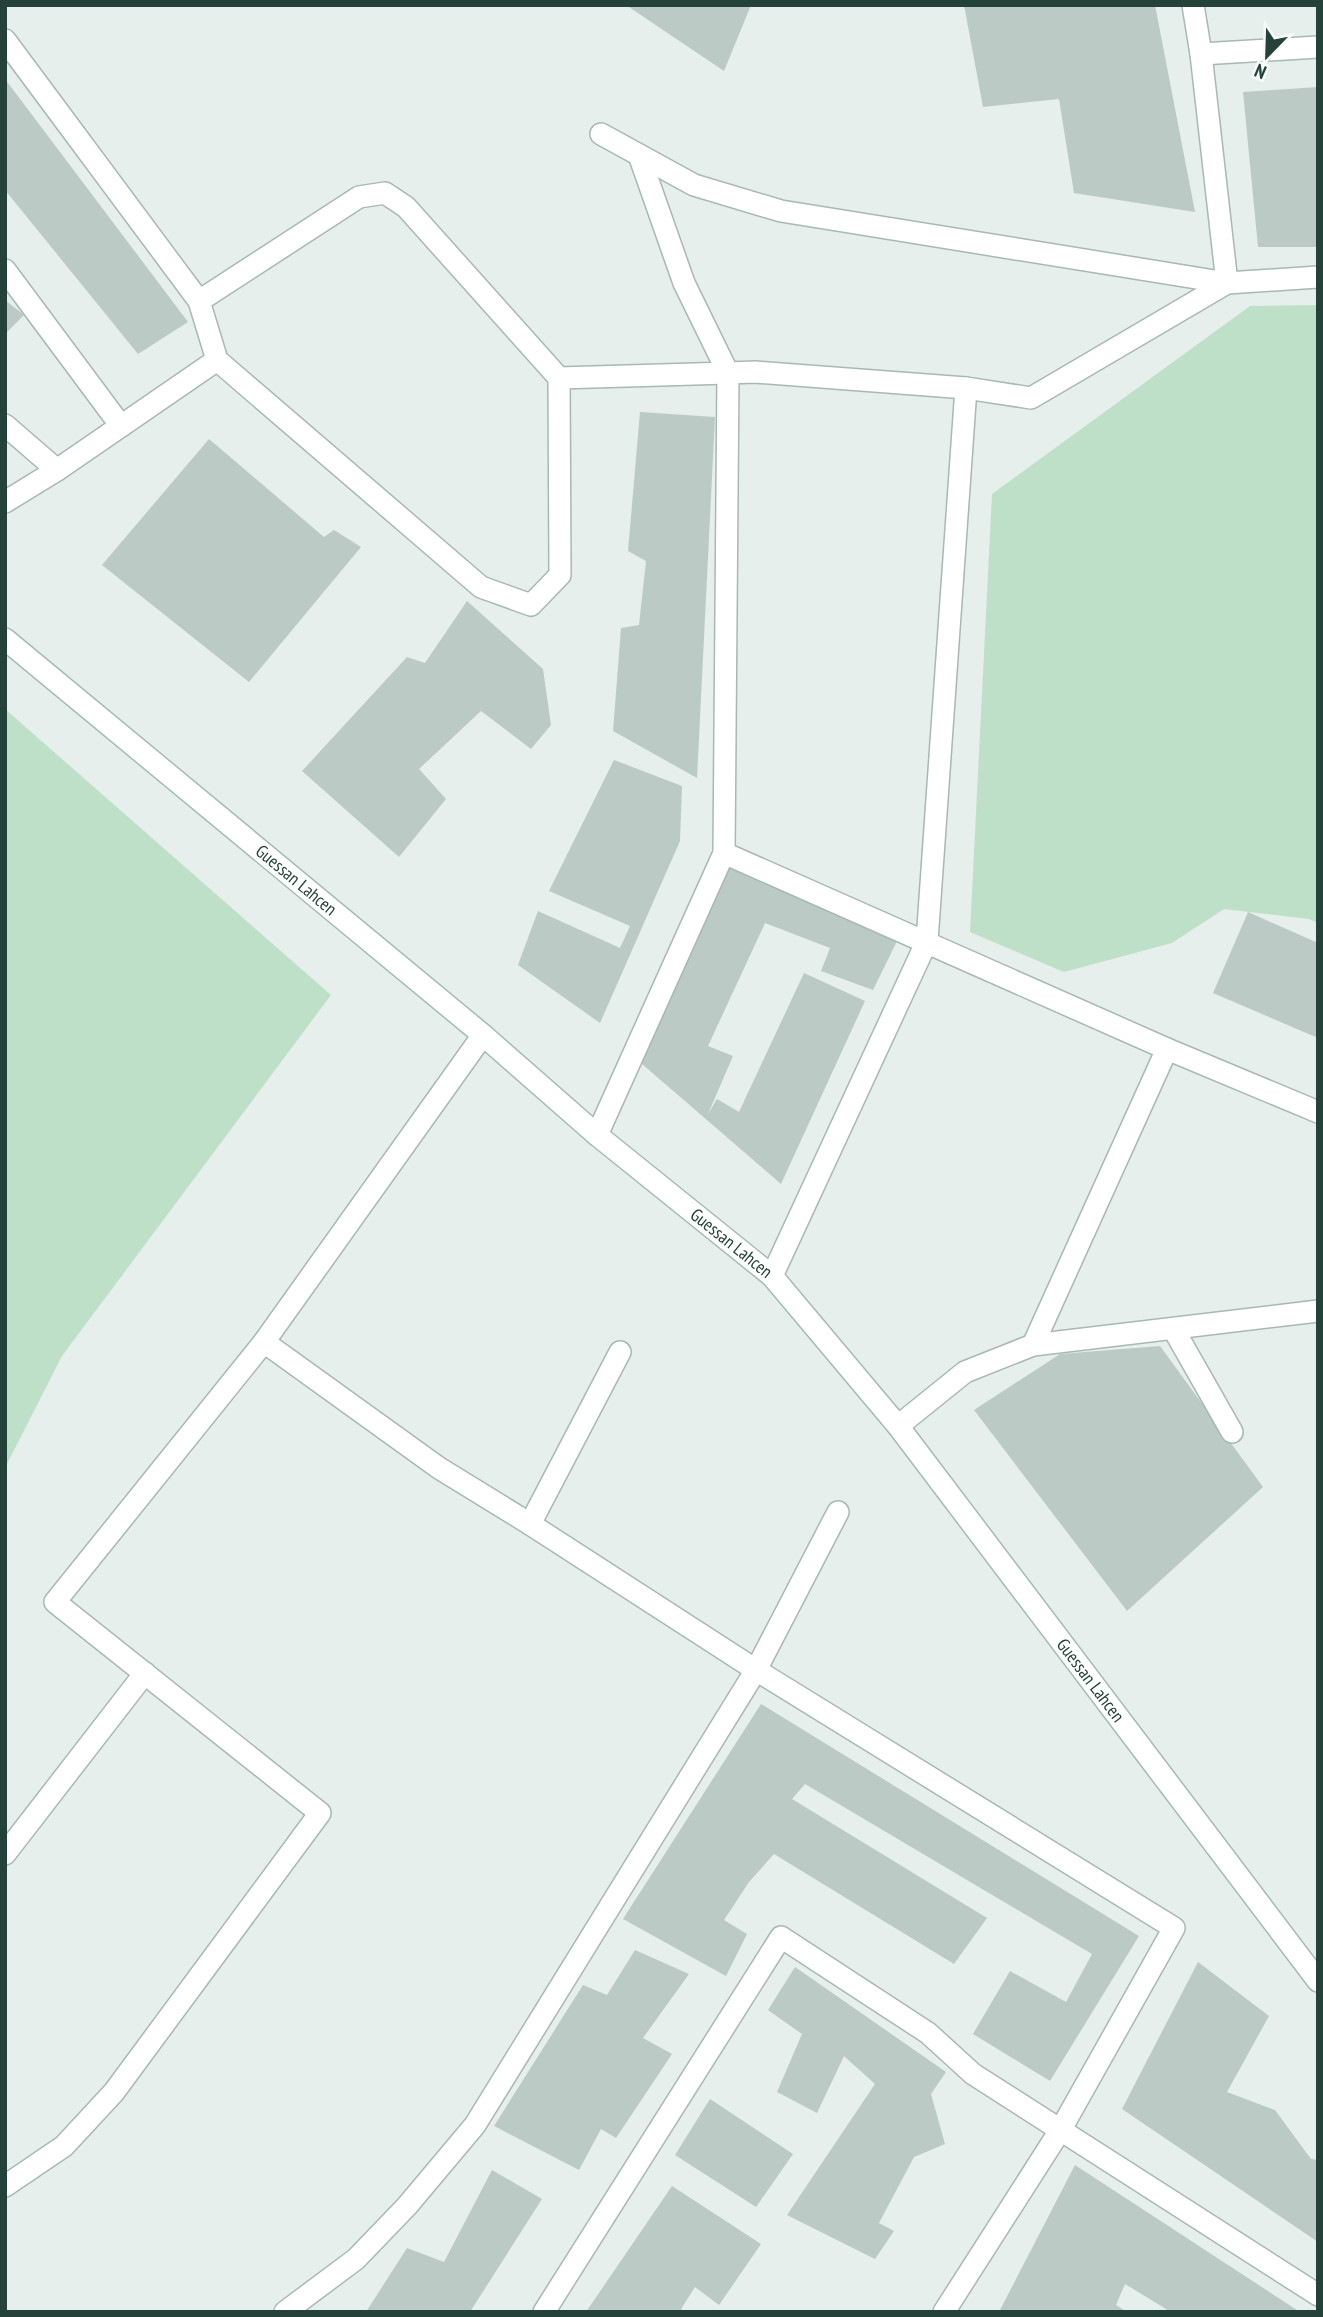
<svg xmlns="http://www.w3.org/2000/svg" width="1323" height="2317" font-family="'PT Sans Narrow',sans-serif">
<rect width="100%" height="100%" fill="#e6efeb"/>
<!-- green -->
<g fill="#bfe0c8">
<polygon points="1318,305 1318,923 1309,919 1224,909 1172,943 1064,972 970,932 992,494 1250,306"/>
<polygon points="5,709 331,995 62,1356 5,1468"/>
</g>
<!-- building -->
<g fill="#bbcac4">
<polygon points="626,5 751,5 724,71"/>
<polygon points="964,5 1155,5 1195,212 1074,193 1059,99 983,107"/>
<polygon points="5,79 188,322 138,354 5,190"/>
<polygon points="1318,87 1318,247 1258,247 1243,92"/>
<polygon points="5,300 24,315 5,334"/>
<polygon points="640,412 715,417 697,778 613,731 621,628 639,625 646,561 628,551"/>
<polygon points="209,439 324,537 334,530 361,547 249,682 102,565"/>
<polygon points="467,601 543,669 551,725 531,749 481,711 419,769 446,799 399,857 302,771 407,657 425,663"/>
<polygon points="614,760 682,786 680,841 600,1023 518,965 538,911 620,948 630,926 549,891"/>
<polygon points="719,864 899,937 873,990 821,971 830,948 765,923 708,1046 733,1056 708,1114 717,1099 739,1112 804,973 865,1001 781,1184 642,1064"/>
<polygon points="1248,912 1318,943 1318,1038 1213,993"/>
<polygon points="1160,1346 1263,1487 1127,1611 974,1410 1060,1354"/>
<polygon points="761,1704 1139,1936 1050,2081 973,2034 1010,1971 1066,2002 1092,1954 805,1784 792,1799 987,1918 954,1964 774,1854 749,1882 724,1920 747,1934 726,1976 623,1919"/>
<polygon points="635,1950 689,1974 643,2038 672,2054 616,2138 601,2129 579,2170 494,2126 583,1985 607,1995"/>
<polygon points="1198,1962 1269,2016 1227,2092 1275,2110 1311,2159 1318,2160 1318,2242 1122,2109"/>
<polygon points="795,1967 946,2072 931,2094 945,2144 914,2157 879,2223 894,2231 875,2259 787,2215 875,2084 844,2056 817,2113 777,2092 802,2034 768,2010"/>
<polygon points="710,2099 793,2154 756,2207 675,2155"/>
<polygon points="1075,2165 1300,2312 1171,2312 1125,2284 1116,2305 1127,2312 999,2312"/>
<polygon points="492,2170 542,2199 470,2312 366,2312 407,2248 444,2262"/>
<polygon points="672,2186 761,2244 719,2305 695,2287 681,2309 686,2312 586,2312"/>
</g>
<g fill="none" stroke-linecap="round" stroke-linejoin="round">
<!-- street casing -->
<g stroke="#a8b8b2" stroke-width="24">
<g id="street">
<polyline points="5,40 199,301 217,360 481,587 531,605 560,575 559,378 406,207 385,193 359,197 199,301"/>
<polyline points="1201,54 1318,47"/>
<polyline points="601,134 694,185 781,211 1227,283 1201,54 1193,5"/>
<polyline points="5,270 121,426"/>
<polyline points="559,378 728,373 684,283 639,155"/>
<polyline points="5,425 57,470"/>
<polyline points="5,502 57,470 217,360"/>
<polyline points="724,853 1167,1049 1318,1112"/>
<polyline points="597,1135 724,853 728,373 755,372 966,388"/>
<polyline points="772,1276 927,941 966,388 1031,398 1227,283 1318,277"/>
<polyline points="1174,1330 1232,1432"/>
<polyline points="264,1342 439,1468 530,1524 756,1670 1174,1928 1061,2129 944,2312"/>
<polyline points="1033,1345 1167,1049"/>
<polyline points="898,1426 965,1372 1033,1345 1318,1311"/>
<polyline points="530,1524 620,1352"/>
<polyline points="5,1854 145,1673"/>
<polyline points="5,2186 64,2146 114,2092 320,1813 55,1602 264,1342 483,1035"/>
<polyline points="285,2312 356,2259 407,2206 475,2125 756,1670 838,1512"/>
<polyline points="544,2312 781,1937 928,2033 973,2074 1318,2295"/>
</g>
</g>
<!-- secondary casing -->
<g stroke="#a4bbb3" stroke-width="24">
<g id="secondary">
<path id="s1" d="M 5,639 L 483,1035 L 597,1135 L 772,1276 L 898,1426 L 1318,1981"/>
</g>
</g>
<!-- street -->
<use href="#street" stroke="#fff" stroke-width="21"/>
<!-- secondary -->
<use href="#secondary" stroke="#fff" stroke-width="21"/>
</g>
<g text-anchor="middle" stroke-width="7" stroke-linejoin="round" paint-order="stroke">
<!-- street labels -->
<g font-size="18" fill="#24423a" stroke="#f7fbf9">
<text dy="6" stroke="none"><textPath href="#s1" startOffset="378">Guessan Lahcen</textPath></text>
<text dy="6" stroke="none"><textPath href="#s1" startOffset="945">Guessan Lahcen</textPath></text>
<text dy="6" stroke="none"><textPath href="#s1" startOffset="1512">Guessan Lahcen</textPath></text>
</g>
</g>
<!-- border -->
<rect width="1323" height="2317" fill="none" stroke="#24423a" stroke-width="14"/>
<!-- north arrow -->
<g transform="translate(1267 56) rotate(203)" stroke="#f7fbf9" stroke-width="5" paint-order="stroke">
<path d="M0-5L12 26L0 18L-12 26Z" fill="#24423a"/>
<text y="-10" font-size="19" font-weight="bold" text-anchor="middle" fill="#24423a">N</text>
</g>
</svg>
